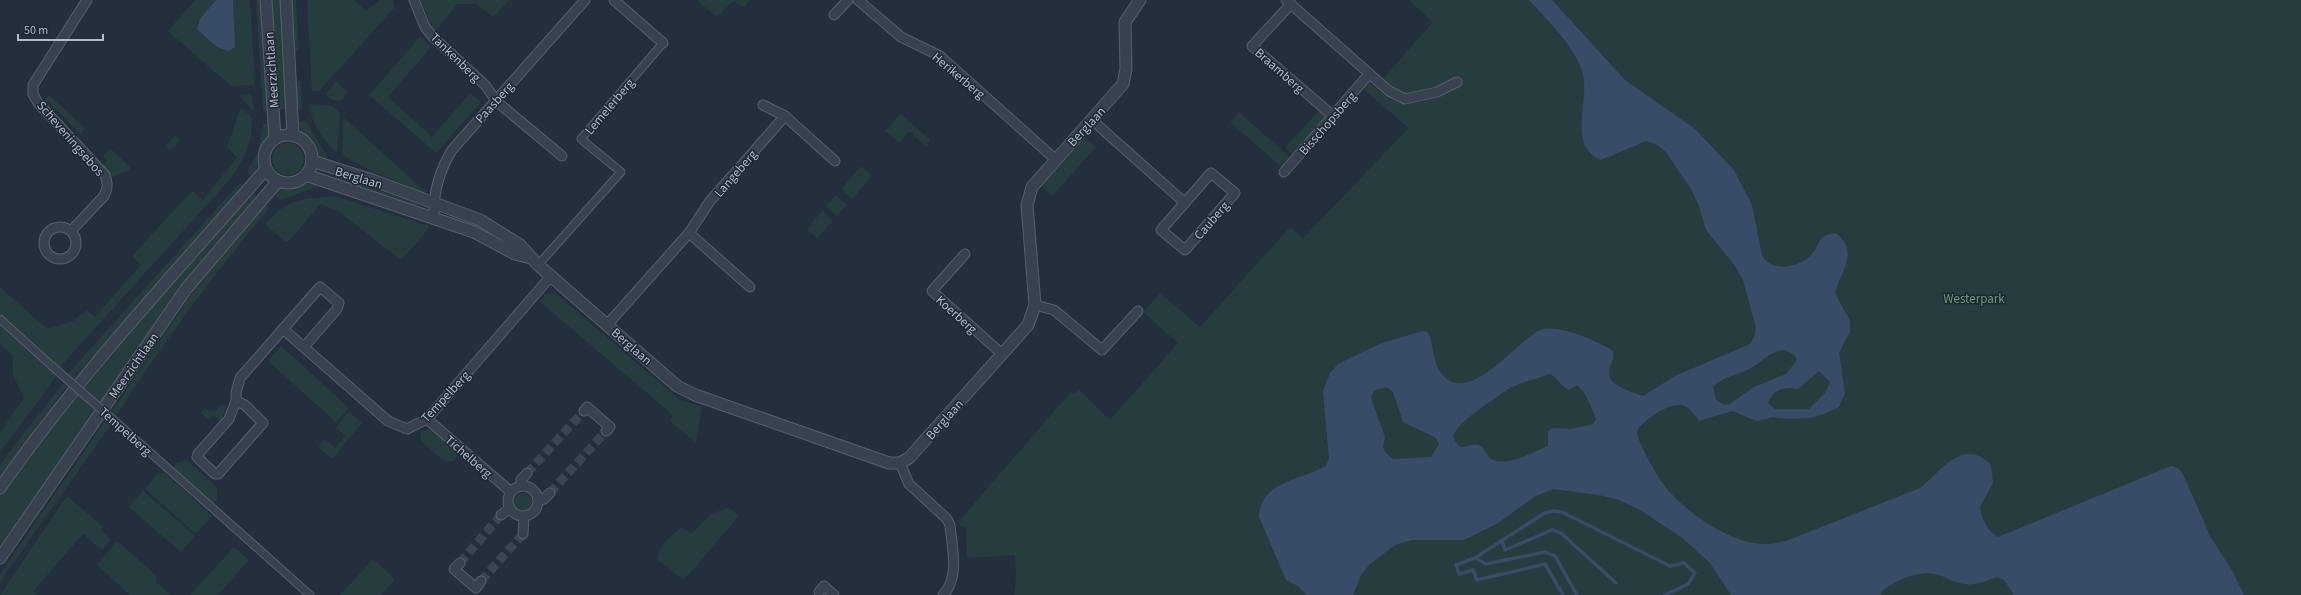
<svg xmlns="http://www.w3.org/2000/svg" width="2301" height="595" font-family="'Source Sans 3',sans-serif">
<rect width="100%" height="100%" fill="#242f3e"/>
<!-- green -->
<g fill="#263c3f">
<polygon points="195,0 216,0 197,24 229,51 235,47 233,0 250,0 255,82 253,85 231,86 168,31"/>
<polygon points="256,0 260,0 267,111 263,111"/>
<polygon points="272,0 280,0 286,109 279,109"/>
<polygon points="292,0 296,0 299,51 295,51"/>
<polygon points="307,0 354,0 366,11 380,0 393,0 395,7 319,91 312,91"/>
<polygon points="420,0 509,0 493,17 477,4 457,4 435,32"/>
<polygon points="697,0 750,0 744,7 733,1 717,17"/>
<polygon points="1409,0 2301,0 2301,595 1014,595 1016,578 1015,555 967,558 966,527 960,526 959,521 1071,392 1074,394 1079,389 1110,420 1178,343 1143,312 1160,293 1200,327 1290,227 1303,238 1409,128 1362,88 1369,83 1393,101 1381,81 1433,22"/>
<polygon points="420,37 431,47 388,97 432,137 470,93 481,102 436,153 369,95"/>
<polygon points="296,81 301,81 302,109 297,109"/>
<polygon points="336,82 348,92 342,100 331,100 326,94"/>
<polygon points="249,94 252,96 254,111 238,95"/>
<polygon points="49,95 85,128 80,134 48,102 44,101"/>
<path d="M 309,104 L 331,105 L 340,113 L 337,153 C 324,142 310,120 309,104 Z"/>
<path d="M 241,107 L 252,118 C 252,145 246,156 230,179 L 60,367 L 0,314 L 0,287 L 47,329 L 73,321 L 87,310 L 95,317 L 141,265 L 132,256 L 192,191 L 203,200 L 237,157 L 227,147 Z"/>
<polygon points="1321,108 1327,117 1294,156 1285,148"/>
<polygon points="1239,112 1291,158 1283,168 1230,122"/>
<polygon points="901,114 930,140 926,146 914,136 913,132 906,133 900,143 885,131"/>
<polygon points="344,118 429,195 373,172 342,155"/>
<path d="M 306,121 L 327,156 L 325,162 C 318,159 309,141 301,133 L 302,132 L 298,122 Z"/>
<path d="M 263,124 L 270,124 C 270,138 265,139 261,150 C 258,161 261,166 252,176 L 247,171 L 258,152 Z"/>
<polygon points="175,136 180,141 170,151 165,146"/>
<polygon points="1085,137 1096,147 1052,196 1041,186"/>
<circle cx="288" cy="159" r="16"/>
<polygon points="110,148 130,167 129,170 111,178 101,168 107,160 103,157"/>
<polygon points="861,166 872,176 852,199 841,189"/>
<polygon points="336,174 419,204 417,209 334,179"/>
<polygon points="308,182 309,184 318,185 317,187 280,200 273,193 278,189"/>
<polygon points="240,183 244,186 72,380 67,375 83,357"/>
<polygon points="253,193 259,198 200,264 165,310 0,552 0,495 23,462 193,258"/>
<polygon points="836,195 847,205 837,216 826,206"/>
<path d="M 335,196 L 429,226 L 423,236 L 401,260 L 338,211 L 320,204 L 289,241 L 285,241 L 265,224 C 289,198 301,199 335,196 Z"/>
<path d="M 265,204 L 269,208 C 214,275 161,344 115,418 L 110,414 L 194,290 Z"/>
<polygon points="822,211 833,220 817,238 807,229"/>
<polygon points="452,214 474,221 477,226 473,228 451,220 449,216"/>
<polygon points="555,293 679,399 702,407 696,443 670,421 673,415 539,301 546,294"/>
<polygon points="0,324 57,375 0,453 0,433 24,398 13,375 13,356 0,344"/>
<polygon points="281,346 349,408 336,422 268,361"/>
<polygon points="65,381 68,384 0,477 0,466 8,454"/>
<polygon points="222,404 226,407 221,422 213,415 209,420 200,413 205,408 209,411 216,410"/>
<polygon points="349,412 362,423 332,459 318,447 325,439 335,448 345,436 336,427"/>
<polygon points="107,418 112,423 0,582 0,574"/>
<polygon points="428,430 435,432 459,453 453,461 444,461 421,441 421,431"/>
<polygon points="186,460 217,487 217,500 212,505 172,469 176,463"/>
<polygon points="158,473 165,473 212,516 196,534 145,489"/>
<polygon points="143,491 195,536 181,552 129,507"/>
<circle cx="523" cy="502" r="9"/>
<polygon points="67,496 103,527 101,530 111,539 102,550 83,534 33,591 38,595 0,595"/>
<path d="M 729,508 L 739,516 L 684,580 L 658,560 C 658,546 671,535 682,527 L 691,534 L 713,513 Z"/>
<polygon points="117,541 156,575 156,582 171,595 130,595 97,565"/>
<polygon points="234,547 249,560 218,595 190,595"/>
<polygon points="373,559 395,579 381,595 340,595"/>
</g>
<!-- water -->
<g fill="#394c67" fill-rule="evenodd">
<polygon points="216,0 233,0 235,47 229,51 217,47 197,29 200,19"/>
<path d="M 1529,0 L 1552,0 L 1625,80 L 1695,129 L 1734,170 L 1752,205 L 1762,255 C 1771,272 1795,268 1809,257 C 1821,248 1814,236 1835,233 C 1861,250 1840,273 1835,293 L 1850,321 L 1850,331 L 1839,353 L 1845,393 L 1839,407 L 1824,414 L 1809,418 L 1789,419 L 1772,417 L 1757,421 L 1732,411 L 1699,421 C 1696,417 1691,410 1687,407 C 1673,398 1643,420 1637,431 L 1638,438 C 1645,453 1652,468 1661,481 C 1681,510 1732,546 1768,544 C 1774,544 1781,542 1786,541 L 1920,488 C 1941,471 1964,436 1991,465 L 1993,483 L 1980,507 C 1982,519 1987,531 1998,537 L 2171,466 L 2178,468 L 2183,474 L 2210,536 L 2233,572 L 2244,595 L 2014,595 L 2004,580 L 1997,577 C 1986,581 1975,586 1964,584 C 1954,583 1945,576 1935,574 C 1920,570 1887,582 1880,595 L 1731,595 L 1710,563 L 1681,537 L 1640,510 L 1619,500 L 1599,495 L 1553,489 L 1534,497 L 1498,523 L 1464,540 L 1412,540 L 1395,545 L 1370,564 L 1361,575 L 1353,595 L 1307,595 L 1298,586 L 1286,580 L 1259,517 C 1260,481 1302,480 1326,466 L 1329,459 L 1323,391 L 1330,373 L 1338,364 L 1348,359 L 1382,343 L 1423,331 L 1428,332 C 1434,345 1432,359 1440,372 C 1469,412 1520,334 1544,329 C 1562,326 1598,341 1613,351 C 1615,360 1610,363 1609,372 C 1607,386 1633,392 1643,396 L 1675,376 L 1750,344 L 1755,335 L 1756,327 L 1743,280 L 1735,266 L 1706,230 L 1699,206 L 1691,189 L 1666,152 L 1656,144 L 1646,141 L 1601,160 C 1569,147 1587,106 1584,80 C 1581,52 1548,21 1529,0 ZM 1785,350 L 1795,356 L 1797,360 L 1786,374 L 1754,387 L 1730,404 L 1725,405 L 1716,400 L 1713,387 C 1722,377 1737,375 1749,369 C 1764,362 1766,352 1785,350 ZM 1819,371 L 1830,382 L 1825,393 L 1809,409 L 1775,409 L 1768,403 C 1773,389 1785,386 1798,389 ZM 1549,374 C 1557,376 1561,387 1569,390 L 1577,385 C 1587,394 1591,407 1596,419 L 1593,424 L 1571,429 L 1553,428 L 1548,431 L 1548,446 C 1533,452 1504,469 1490,458 C 1485,455 1485,446 1478,445 C 1464,443 1462,455 1453,437 C 1457,421 1494,400 1508,389 C 1515,384 1540,378 1549,374 ZM 1386,387 L 1393,392 L 1403,422 L 1436,438 L 1439,444 L 1431,457 L 1393,459 L 1385,452 L 1383,446 L 1385,437 L 1371,398 L 1374,391 Z"/>
</g>
<g fill="none" stroke-linecap="round" stroke-linejoin="round">
<!-- stream -->
<g stroke="#394c67" stroke-width="3.5">
<polyline points="1502,541 1505,550 1552,530 1561,533 1616,583"/>
<polyline points="1475,558 1486,564 1545,552 1555,556 1577,595"/>
<polyline points="1563,595 1545,564 1477,580 1473,570 1459,574 1456,565 1475,558 1543,514 1553,511 1562,512 1670,566 1684,563 1695,573 1688,584 1665,595"/>
</g>
<!-- minor-tunnel -->
<g stroke="#3a4453" stroke-width="9" stroke-dasharray="9 4.5" stroke-linecap="butt">
<polyline points="527,473 584,411"/>
<polyline points="550,493 606,431"/>
<polyline points="460,563 501,515"/>
<polyline points="481,581 523,534"/>
</g>
<!-- pedestrian casing -->
<g stroke="#565f6c" stroke-width="9">
<g id="pedestrian">
<polyline points="538,265 621,172 581,139 663,43"/>
<polyline points="0,319 52,366"/>
<polyline points="126,431 310,595"/>
</g>
</g>
<!-- minor casing -->
<g stroke="#565f6c" stroke-width="11">
<g id="minor">
<polyline points="414,0 425,27 433,37 486,86 496,101 562,156"/>
<polyline points="614,0 663,43"/>
<polyline points="858,0 901,37 940,56 1055,159"/>
<polyline points="1286,0 1389,91 1405,99 1437,92 1457,82"/>
<polyline points="1291,4 1252,46 1333,116"/>
<polyline points="834,15 848,0"/>
<polyline points="763,105 785,116 835,161"/>
<polyline points="1092,120 1185,203"/>
<polyline points="1284,172 1369,74"/>
<polygon points="1211,173 1235,193 1185,250 1161,230"/>
<path d="M 434,218 C 433,193 439,171 452,150 L 585,0"/>
<circle cx="60" cy="243" r="16"/>
<path d="M 71,231 L 104,196 C 108,188 108,183 105,175 L 38,103 L 33,94 L 33,85 L 87,0"/>
<polyline points="689,233 750,287"/>
<polyline points="965,254 932,291 1002,354"/>
<polyline points="1035,305 1054,310 1102,350 1138,311"/>
<polyline points="607,325 689,233 710,201 785,116"/>
<polyline points="283,329 320,287 339,303 337,309 304,347"/>
<polyline points="236,401 245,405 263,423 218,474 215,474 197,457 198,454 229,419 236,401 236,393 240,378 283,329 388,421 407,429 427,419 551,276"/>
<polyline points="584,411 587,407 610,427 606,431"/>
<polyline points="427,419 511,492"/>
<path d="M 900,463 L 909,484 L 947,519 L 950,525 C 952,548 960,577 943,595"/>
<polyline points="522,486 521,480 527,473"/>
<circle cx="523" cy="501" r="15"/>
<polyline points="538,500 544,499 550,493"/>
<polyline points="501,515 510,508"/>
<polyline points="523,534 524,516"/>
<polyline points="460,563 454,569 476,588 481,581"/>
<polyline points="819,592 824,586 834,595"/>
</g>
</g>
<!-- tertiary casing -->
<g stroke="#565f6c" stroke-width="13">
<g id="tertiary">
<polyline points="266,0 275,139"/>
<polyline points="286,0 293,136"/>
<circle cx="288" cy="159" r="24"/>
<polyline points="312,161 375,181 480,220 520,245 538,265 677,386 695,395 889,463 900,463 909,458 1028,325 1035,305 1027,205 1032,187 1123,84 1126,69 1125,22 1140,0"/>
<polyline points="306,175 474,232 515,254 531,258"/>
<path d="M 0,488 C 79,375 175,273 266,169"/>
<polyline points="0,558 186,289 278,181"/>
</g>
</g>
<!-- pedestrian -->
<use href="#pedestrian" stroke="#38414e" stroke-width="7"/>
<!-- minor -->
<use href="#minor" stroke="#38414e" stroke-width="9"/>
<!-- tertiary -->
<use href="#tertiary" stroke="#38414e" stroke-width="11"/>
<!-- pedestrian-bridge casing -->
<g stroke="#565f6c" stroke-width="9" stroke-linecap="butt">
<polyline id="pedestrian-bridge" points="52,366 126,431"/>
</g>
<!-- pedestrian-bridge -->
<use href="#pedestrian-bridge" stroke="#38414e" stroke-width="7"/>
</g>
<g text-anchor="middle" stroke-width="3" stroke-linejoin="round" paint-order="stroke">
<!-- street labels -->
<g font-size="13" fill="#b4bcc9" stroke="#1d2633">
<text transform="translate(456 57) rotate(44)" y="5">Tankenberg</text>
<text transform="translate(271 70) rotate(-94)" y="5">Meerzichtlaan</text>
<text transform="translate(1280 70) rotate(41)" y="5">Braamberg</text>
<text transform="translate(959 75) rotate(40)" y="5">Herikerberg</text>
<text transform="translate(494 102) rotate(-48)" y="5">Paasberg</text>
<text transform="translate(609 106) rotate(-50)" y="5">Lemelerberg</text>
<text transform="translate(1327 123) rotate(-49)" y="5">Bisschopsberg</text>
<text transform="translate(1086 126) rotate(-47)" y="5">Berglaan</text>
<text transform="translate(71 138) rotate(49)" y="5">Scheveningsebos</text>
<text transform="translate(735 173) rotate(-49)" y="5">Langeberg</text>
<text transform="translate(359 177) rotate(17)" y="5">Berglaan</text>
<text transform="translate(1211 220) rotate(-49)" y="5">Cauberg</text>
<text transform="translate(957 314) rotate(42)" y="5">Koerberg</text>
<text transform="translate(632 346) rotate(41)" y="5">Berglaan</text>
<text transform="translate(133 365) rotate(-55)" y="5">Meerzichtlaan</text>
<text transform="translate(445 396) rotate(-47)" y="5">Tempelberg</text>
<text transform="translate(944 419) rotate(-48)" y="5">Berglaan</text>
<text transform="translate(126 431) rotate(42)" y="5">Tempelberg</text>
<text transform="translate(469 456) rotate(41)" y="5">Tichelberg</text>
</g>
<!-- park labels -->
<g font-size="13" fill="#6b9a76" stroke="#1d2633">
<text x="1974" y="303">Westerpark</text>
</g>
</g>
<!-- scale -->
<path d="M18 34v6h85v-6" fill="none" stroke="#b4bcc9" stroke-width="2"/>
<text x="24" y="34" font-size="12" fill="#b4bcc9" stroke="#1d2633" stroke-width="3" paint-order="stroke">50 m</text>
</svg>
